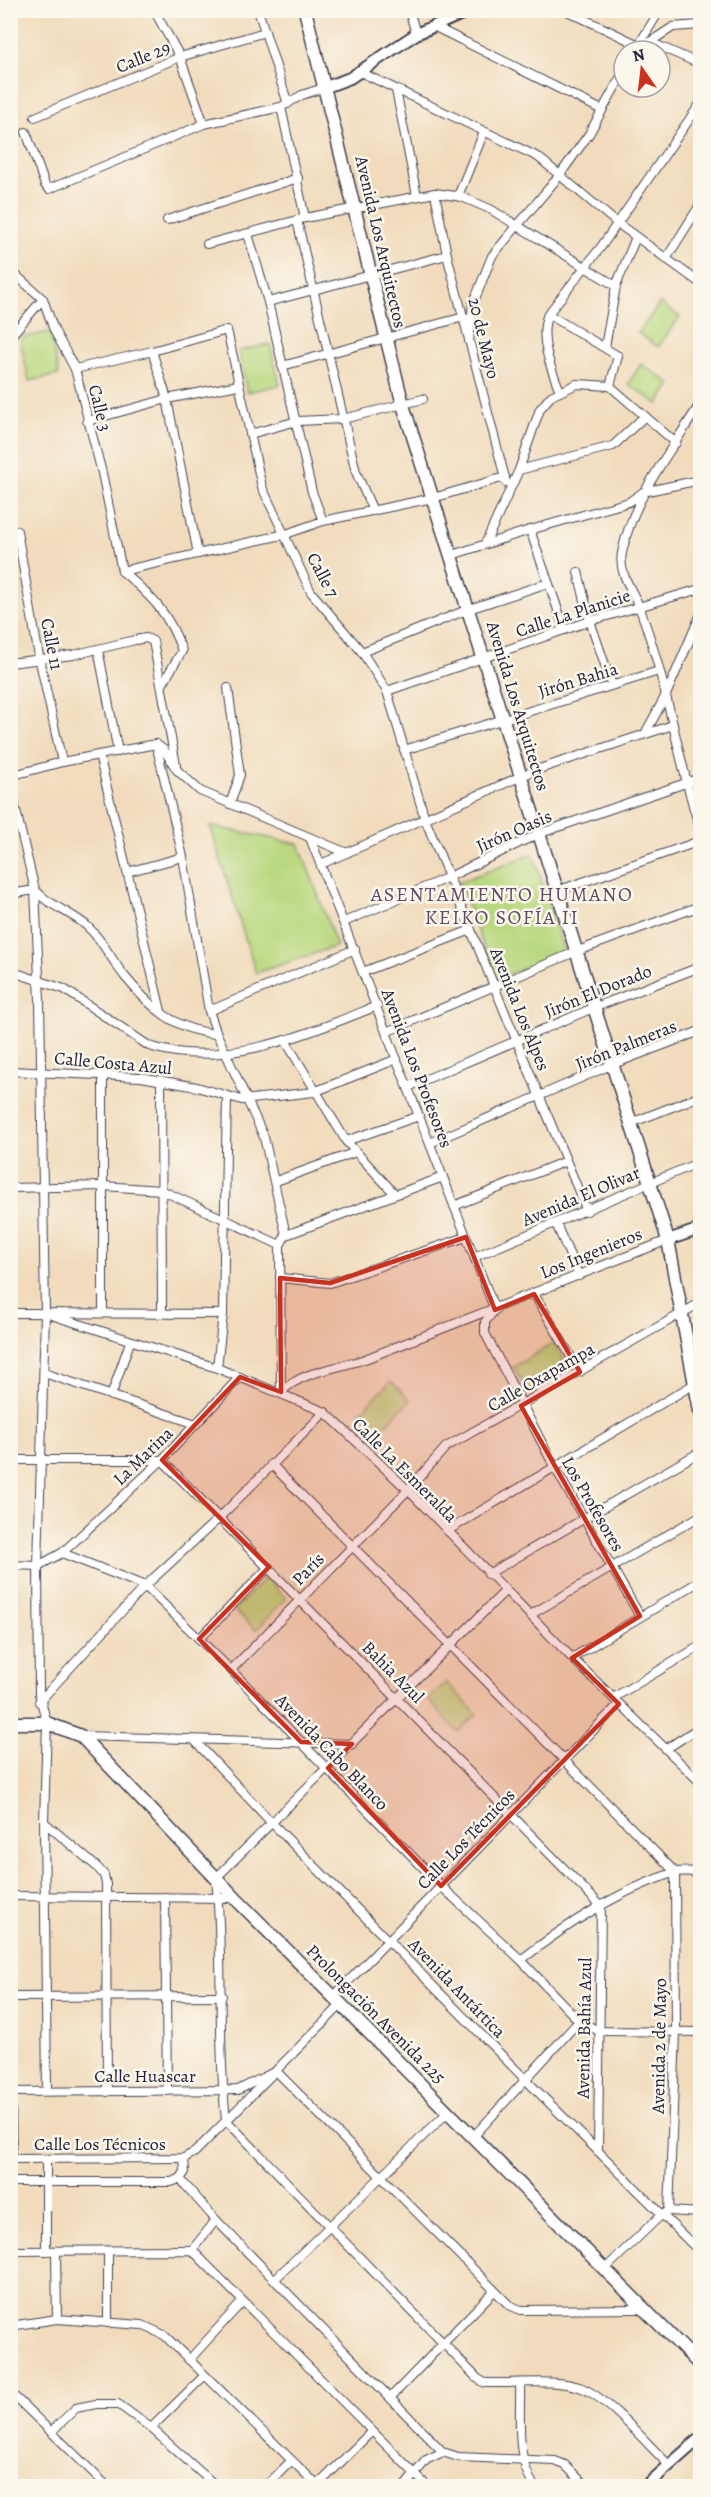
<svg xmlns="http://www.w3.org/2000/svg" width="711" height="2497" font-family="Alegreya,serif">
<rect width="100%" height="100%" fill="#fbf7ec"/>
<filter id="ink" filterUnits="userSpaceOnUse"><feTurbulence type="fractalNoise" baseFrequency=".0167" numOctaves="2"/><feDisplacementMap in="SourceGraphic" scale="12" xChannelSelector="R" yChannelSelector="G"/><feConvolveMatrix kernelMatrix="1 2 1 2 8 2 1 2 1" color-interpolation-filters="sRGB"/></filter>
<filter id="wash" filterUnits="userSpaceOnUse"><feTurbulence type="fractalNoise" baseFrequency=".008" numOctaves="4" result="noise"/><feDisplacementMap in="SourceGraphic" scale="24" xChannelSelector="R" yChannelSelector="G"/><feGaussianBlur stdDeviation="1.35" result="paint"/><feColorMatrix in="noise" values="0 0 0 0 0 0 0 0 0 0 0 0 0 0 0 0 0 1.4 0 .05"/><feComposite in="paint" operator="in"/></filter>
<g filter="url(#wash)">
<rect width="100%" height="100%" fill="#f1dbbc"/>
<!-- green -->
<g fill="#b9d87f" stroke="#6e7d5d" stroke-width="1.5">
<polygon points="660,303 680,317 658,347 638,333"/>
<polygon points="50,332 59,375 29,381 20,338"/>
<polygon points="270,344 280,385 247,392 239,351"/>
<polygon points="641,364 671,384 658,404 628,384"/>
<polygon points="210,826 299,844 337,946 256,973"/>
<polygon points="533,854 564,952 496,980 459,882"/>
<polygon points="554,1343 570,1369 529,1393 513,1367"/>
<polygon points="391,1381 410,1400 379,1431 360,1412"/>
<polygon points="265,1578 286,1598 256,1630 234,1610"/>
<polygon points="446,1682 477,1714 458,1732 428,1700"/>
</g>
</g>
<g filter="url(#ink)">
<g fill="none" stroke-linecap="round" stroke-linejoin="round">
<!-- street casing -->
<g stroke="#413e4e" stroke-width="10">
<g id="street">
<polyline points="154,10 180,57 204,124"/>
<polyline points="258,10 288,104"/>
<polyline points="409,10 416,34"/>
<polyline points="565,10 639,45 650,42 673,27 700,25"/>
<polyline points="433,26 602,110"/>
<polyline points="650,42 700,64"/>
<polyline points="635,51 660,10"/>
<polyline points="358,71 538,157 617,223 700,283"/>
<polyline points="396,90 417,196"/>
<polyline points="281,107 305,218"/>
<polyline points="35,117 180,57 265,32"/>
<polyline points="26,132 45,185 49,189 204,124 281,107 302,95 326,87"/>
<polyline points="435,193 447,255 506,482"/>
<polyline points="458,196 484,132"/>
<polyline points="167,220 298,178"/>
<polyline points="297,220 356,472 373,511"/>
<polyline points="248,234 268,302 312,492 323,521"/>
<polyline points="207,244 305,218 435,193 462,197 490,209 616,286"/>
<polyline points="666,259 700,205"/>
<polyline points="10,270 43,299 54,330 75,369 102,473 122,571"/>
<polyline points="268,302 447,255"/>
<polyline points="548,314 618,356 610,386"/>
<polyline points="10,337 43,299"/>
<polyline points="469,341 473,304 492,256 559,176 589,134 624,71"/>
<polyline points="605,347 616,286 636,237"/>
<polyline points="152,351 167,399 198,554"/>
<polyline points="282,366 464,317"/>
<polyline points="75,369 152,351 227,330 262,487 311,592 362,652 387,691 425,819 587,1211"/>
<path d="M 560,391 C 551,369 538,337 548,314 L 601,247 L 700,104"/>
<path d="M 700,404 C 671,451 633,497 622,553 C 618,574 633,590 640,609 C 667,680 677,757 700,829"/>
<polyline points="87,421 167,399 238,385"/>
<polyline points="250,434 297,421 343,419 423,399"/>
<polyline points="519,470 613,446 645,416"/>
<polyline points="530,530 565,630"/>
<polyline points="10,532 17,531 39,657 62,762"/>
<polyline points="485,544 519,470 540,409 551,396 577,384 610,386 676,443"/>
<polyline points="452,555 530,530 629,502 643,492 700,480"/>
<polyline points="122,571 286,534 323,521 433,498 505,477"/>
<path d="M 122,571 C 152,597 169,613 182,651 L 162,685"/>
<polyline points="578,572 590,621 612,685"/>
<polyline points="696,626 700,643"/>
<polyline points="98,649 118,752"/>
<polyline points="362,652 469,609 548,583"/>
<polyline points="10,663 73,655 135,640 146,638 153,641 176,765"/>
<polyline points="228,688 240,775 230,804"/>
<polyline points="387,691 590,621 700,589"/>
<polyline points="646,732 666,695 700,616"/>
<polyline points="156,744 183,857 209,1011 217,1034"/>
<polyline points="404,750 659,671"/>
<polyline points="99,755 161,1011"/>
<polyline points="10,776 62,762 156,744 164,750 177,770 200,791 347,853"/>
<polyline points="10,786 35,890 40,1000 45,1313 38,1566 39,1694 47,1723 44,1822 47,2091"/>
<polyline points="310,838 495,1310"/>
<polyline points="321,864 533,771 673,725"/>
<polyline points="127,872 183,857"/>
<path d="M 35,890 C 50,907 72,912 88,927 C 104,942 112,961 126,978 C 151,1008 177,1031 217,1034 L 264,1137 L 286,1235"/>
<polyline points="557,891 700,841"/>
<polyline points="10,894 35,890"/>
<polyline points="344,922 449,877 538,834 700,778"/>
<path d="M 10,971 L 64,989 L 149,1046 C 225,1070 306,1034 377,1006"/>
<polyline points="363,972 471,930"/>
<polyline points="209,1011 355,949"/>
<polyline points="386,1032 575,952 700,906"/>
<polyline points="285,1040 346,1141 394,1193"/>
<polyline points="10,1071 141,1077 197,1087 242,1100 314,1092 397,1059"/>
<polyline points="103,1073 103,1312"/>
<polyline points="161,1080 162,1311"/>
<polyline points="408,1087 593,1008 700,967"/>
<polyline points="631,1123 700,1096"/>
<polyline points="346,1141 419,1116"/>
<polyline points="430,1143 611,1065 700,1031"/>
<polyline points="276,1181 356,1152"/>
<polyline points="10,1188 103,1186 161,1190 280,1245"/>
<polyline points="454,1206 566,1161"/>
<polyline points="556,1224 579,1276"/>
<polyline points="280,1245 286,1235 443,1177"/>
<polyline points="280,1245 281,1392"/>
<polyline points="474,1257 700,1162"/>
<polyline points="280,1278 330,1283 466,1237"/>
<polyline points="534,1294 580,1372"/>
<polyline points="493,1312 485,1322 485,1333 555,1468 640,1616"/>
<polyline points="10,1313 223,1314"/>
<polyline points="45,1313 217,1368 325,1412 408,1490 572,1658 700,1782"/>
<polyline points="217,1368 223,1314 227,1096"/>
<polyline points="44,1373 196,1424"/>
<path d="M 281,1392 C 304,1370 336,1369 365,1359 L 668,1240"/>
<polyline points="111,1396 130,1342"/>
<polyline points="10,1460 162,1460 601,1906 598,2151"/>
<polyline points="271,1464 675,1872"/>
<polyline points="447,1531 696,1383"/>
<polyline points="62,1553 162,1460 240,1377"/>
<polyline points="10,1565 38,1566 62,1553 145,1586 231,1670 441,1886 521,1960 579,2021 599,2031 700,2032"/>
<polyline points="488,1574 700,1452"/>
<path d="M 505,1591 L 216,1878 C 224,1958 217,2040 226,2120 L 478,2379 L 485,2383 C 512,2384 558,2378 582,2388 C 609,2399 647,2444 669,2465"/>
<polyline points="530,1615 700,1516"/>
<polyline points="199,1639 269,1567"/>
<polyline points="572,1658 700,1581"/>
<polyline points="231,1670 408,1490 446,1447 700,1303"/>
<polyline points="613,1698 700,1646"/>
<polyline points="39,1702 145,1586 219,1518 325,1412"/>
<polyline points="82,1736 352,1744"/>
<polyline points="195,1741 271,1822 526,2080 700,2252"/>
<polyline points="666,1749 700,1727"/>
<polyline points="44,1822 97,1867 104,1875 106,1884 107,2092"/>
<polyline points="10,1896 235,1898"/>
<polyline points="165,1897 167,2091"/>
<path d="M 521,1960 C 564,1926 620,1890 673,1873 C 681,1870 692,1872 700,1872"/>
<polyline points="334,1996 619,1704"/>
<polyline points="10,1997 222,1996"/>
<polyline points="10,2092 238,2090 276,2071 509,2305 521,2310 644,2309"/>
<polyline points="11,2092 12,2159"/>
<polyline points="473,2137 579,2021"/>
<polyline points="10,2159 184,2158 195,2152 342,2004"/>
<polyline points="46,2160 46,2251"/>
<polyline points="180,2179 185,2172 184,2158"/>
<polyline points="10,2182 171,2182 180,2179 216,2220 443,2452"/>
<polyline points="669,2211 700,2213"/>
<polyline points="192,2250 216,2220"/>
<polyline points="10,2251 192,2250 427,2486"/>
<polyline points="56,2252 57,2319"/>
<polyline points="605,2269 661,2215 669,2211 676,2032 675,1872"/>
<polyline points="276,2278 448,2112"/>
<polyline points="108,2323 108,2251"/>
<polyline points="10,2326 57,2319 142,2325 164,2335 318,2486"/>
<polyline points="189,2360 242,2302"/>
<path d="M 520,2383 C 521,2418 515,2457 534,2486"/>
<polyline points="10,2392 107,2486"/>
<polyline points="391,2397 493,2292"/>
<polyline points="151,2428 204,2376"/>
<polyline points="51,2432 76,2408 96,2404 118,2404 151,2428 216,2486"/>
<polyline points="266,2486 291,2461"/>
<polyline points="317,2486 372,2431"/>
<polyline points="405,2486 426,2460 443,2452 458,2457 555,2461 565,2465 586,2486"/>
</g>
</g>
<!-- secondary casing -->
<g stroke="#413e4e" stroke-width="14">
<g id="secondary">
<polyline points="326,87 350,78 416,34 471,10"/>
<polyline points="668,1240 700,1229"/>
<polyline points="646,2486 700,2438"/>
</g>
</g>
<!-- primary casing -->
<g stroke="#413e4e" stroke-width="15">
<g id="primary">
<polyline points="305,10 403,405 668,1240 700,1411"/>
<polyline points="10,1723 47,1723 81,1736 235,1898 700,2365"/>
</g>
</g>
<!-- street -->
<use href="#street" stroke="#fff" stroke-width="8"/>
<!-- secondary -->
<use href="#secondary" stroke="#fff" stroke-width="10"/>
<!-- primary -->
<use href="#primary" stroke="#fff" stroke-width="12"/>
</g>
</g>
<!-- marked area -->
<path fill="#c8321e" fill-opacity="0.2" stroke="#c8321e" stroke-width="4.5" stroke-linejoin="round" d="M 466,1237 L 495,1310 L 534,1294 L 580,1372 L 521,1406 L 640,1616 L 572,1658 L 619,1704 L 441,1886 L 328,1768 L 352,1744 L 301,1742 L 199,1639 L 269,1567 L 162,1460 L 240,1377 L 281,1392 L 280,1278 L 330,1283 Z"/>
<g text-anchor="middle" stroke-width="5" stroke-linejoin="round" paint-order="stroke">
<!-- street labels -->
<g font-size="18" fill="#22223b" stroke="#fbf7ec">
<text transform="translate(143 57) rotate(-22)" y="6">Calle 29</text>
<text transform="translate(381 242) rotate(77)" y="6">Avenida Los Arquitectos</text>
<text transform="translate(484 338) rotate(76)" y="6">20 de Mayo</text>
<text transform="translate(100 408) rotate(76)" y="6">Calle 3</text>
<text transform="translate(323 575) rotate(62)" y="6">Calle 7</text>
<text transform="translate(573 613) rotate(-18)" y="6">Calle La Planicie</text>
<text transform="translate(52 644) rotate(79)" y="6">Calle 11</text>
<text transform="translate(578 680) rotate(-17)" y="6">Jirón Bahia</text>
<text transform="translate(518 706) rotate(73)" y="6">Avenida Los Arquitectos</text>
<text transform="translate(514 831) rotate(-24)" y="6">Jirón Oasis</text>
<text transform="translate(598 991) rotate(-22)" y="6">Jirón El Dorado</text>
<text transform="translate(520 1009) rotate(68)" y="6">Avenida Los Alpes</text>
<text transform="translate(626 1045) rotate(-22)" y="6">Jirón Palmeras</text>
<text transform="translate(113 1063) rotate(5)" y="6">Calle Costa Azul</text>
<text transform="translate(417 1068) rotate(69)" y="6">Avenida Los Profesores</text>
<text transform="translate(581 1196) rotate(-23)" y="6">Avenida El Olivar</text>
<text transform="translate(591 1253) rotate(-22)" y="6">Los Ingenieros</text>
<text transform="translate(541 1377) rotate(-30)" y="6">Calle Oxapampa</text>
<text transform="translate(143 1456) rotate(-44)" y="6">La Marina</text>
<text transform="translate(405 1470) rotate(45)" y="6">Calle La Esmeralda</text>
<text transform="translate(593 1504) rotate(60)" y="6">Los Profesores</text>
<text transform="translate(308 1569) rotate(-46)" y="6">París</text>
<text transform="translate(393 1672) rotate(45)" y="6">Bahia Azul</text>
<text transform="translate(332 1752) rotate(46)" y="6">Avenida Cabo Blanco</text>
<text transform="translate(466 1839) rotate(-46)" y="6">Calle Los Técnicos</text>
<text transform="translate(457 1988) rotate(46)" y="6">Avenida Antártica</text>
<text transform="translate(376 2014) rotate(45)" y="6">Prolongación Avenida 225</text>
<text transform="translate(584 2028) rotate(-89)" y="6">Avenida Bahía Azul</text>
<text transform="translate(659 2046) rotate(-89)" y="6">Avenida 2 de Mayo</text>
<text x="145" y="2082">Calle Huascar</text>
<text x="100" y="2150">Calle Los Técnicos</text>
</g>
<!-- neighbourhood labels -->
<g font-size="20" letter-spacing="1.5" fill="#614a65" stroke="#fbf7ec">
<text x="502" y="901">ASENTAMIENTO HUMANO<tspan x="502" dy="23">KEIKO SOFÍA II</tspan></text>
</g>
</g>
<!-- margin -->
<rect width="711" height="2497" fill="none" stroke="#fbf7ec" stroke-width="36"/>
<!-- north arrow -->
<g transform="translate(642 69) rotate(346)"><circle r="28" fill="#fbf7ec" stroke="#a4a2a5" stroke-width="1.5"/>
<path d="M0-4.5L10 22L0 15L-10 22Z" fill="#c8321e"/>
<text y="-9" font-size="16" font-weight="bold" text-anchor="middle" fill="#22223b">N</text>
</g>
</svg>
